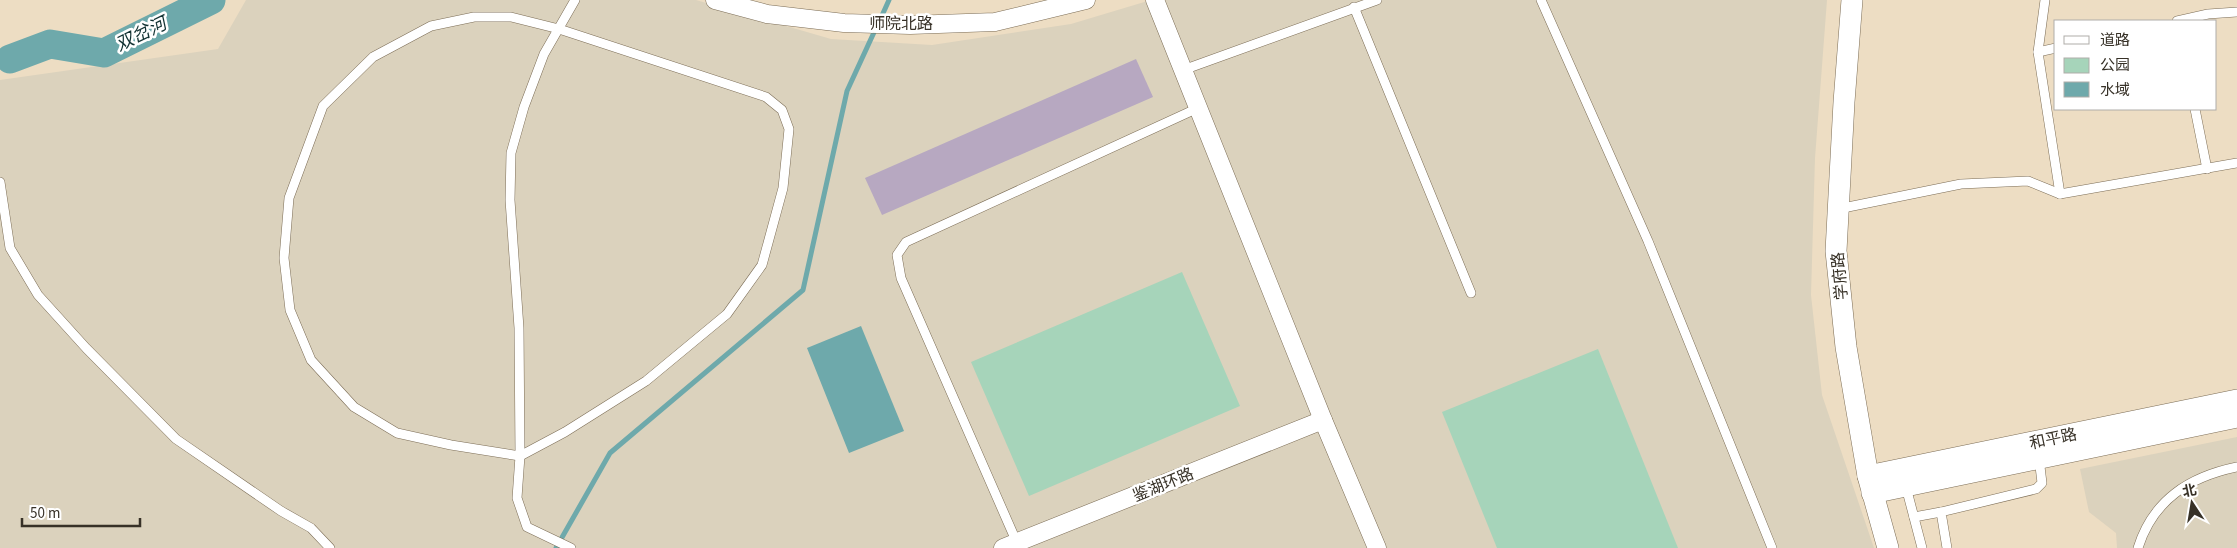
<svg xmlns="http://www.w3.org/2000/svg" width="2237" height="548" font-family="'Source Sans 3','Noto Sans SC',sans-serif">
<rect width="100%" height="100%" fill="#edddc3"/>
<!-- education -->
<g fill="#dbd2bd">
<polygon points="246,0 696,0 831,39 932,45 1071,24 1151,0 1827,0 1815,158 1811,295 1822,395 1874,548 0,548 0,80 218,49"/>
<polygon points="2237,437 2237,548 2117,548 2116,533 2089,512 2080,469"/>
</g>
<!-- green -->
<g fill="#a6d4ba">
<polygon points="1182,272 1240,406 1029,496 971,362"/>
<polygon points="1598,349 1678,548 1497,548 1442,412"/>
</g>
<!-- water -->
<polygon fill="#6ea9ab" points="861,326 904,431 849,453 807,348"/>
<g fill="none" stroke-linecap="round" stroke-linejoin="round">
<!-- stream -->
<g stroke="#6ea9ab" stroke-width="5">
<polyline points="880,20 889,0"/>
<polyline points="556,548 610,453 803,290 847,91 876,28"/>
</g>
<!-- river -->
<polyline stroke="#6ea9ab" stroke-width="29" points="10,59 50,44 104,53 211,0"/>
</g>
<!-- building -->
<polygon fill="#b7a8c1" points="1136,59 1153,97 882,215 865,178"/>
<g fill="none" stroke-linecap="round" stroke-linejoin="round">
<!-- service casing -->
<g stroke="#7c6d56" stroke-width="10">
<g id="service">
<polyline points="1541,0 1648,241 1772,548"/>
<polyline points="2045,0 2038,52 2060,194"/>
<polyline points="1354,7 1471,293"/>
<polygon points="474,17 511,17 559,29 766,97 782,110 789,129 783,188 762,265 727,314 646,381 565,432 520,456 451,445 397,433 354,407 311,360 290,310 284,258 289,198 323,106 373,57 431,26"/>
<polyline points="2177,21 2208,14 2237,12"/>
<polyline points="2038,52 2056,48"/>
<polyline points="1183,70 1377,0"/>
<polyline points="2195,109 2207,169"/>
<polyline points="0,182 10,248 38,295 86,348 176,439 281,511 311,528 330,548"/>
<polyline points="1838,209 1961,184 2028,181 2060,194 2237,163"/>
<polyline points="1906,487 1922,548"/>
<polyline points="1914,517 1941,512"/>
<polyline points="1017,543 901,278 897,255 906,242 1198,108"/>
<polyline points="571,548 527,527 517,498 520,456 519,328 510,200 511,153 524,107 544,54 575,0"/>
<polyline points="1947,548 1941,512 2036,489 2042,483 2039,458"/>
<path d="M 2138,548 C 2153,500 2189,477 2237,467"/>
</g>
</g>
<!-- minor casing -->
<g stroke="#7c6d56" stroke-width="19">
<g id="minor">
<polyline points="715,0 767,14 844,23 910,25 995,22 1086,0"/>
<polyline points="1155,0 1323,420 1377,548"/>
<polyline points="1003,548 1323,420"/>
</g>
</g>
<!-- tertiary casing -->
<g stroke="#7c6d56" stroke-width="22">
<g id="tertiary">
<polyline points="1852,0 1844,102 1836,251 1846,347 1868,476 1888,548"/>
<polyline points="1868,476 2237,400"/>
<polyline points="1872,493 2237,417"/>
</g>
</g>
<!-- service -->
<use href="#service" stroke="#fff" stroke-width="9"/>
<!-- minor -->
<use href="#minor" stroke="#fff" stroke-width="18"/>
<!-- tertiary -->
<use href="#tertiary" stroke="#fff" stroke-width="21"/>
</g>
<g text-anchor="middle" stroke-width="5" stroke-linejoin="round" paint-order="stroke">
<!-- street labels -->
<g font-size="16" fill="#373127" stroke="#fff">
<text x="901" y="29">师院北路</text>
<text transform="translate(1839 276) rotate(-95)" y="6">学府路</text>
<text transform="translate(2053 438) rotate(-12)" y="6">和平路</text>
<text transform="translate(1163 484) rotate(-22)" y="6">鉴湖环路</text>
</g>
<!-- water labels -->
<g font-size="18" font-style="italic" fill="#123132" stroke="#fff">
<text transform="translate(141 34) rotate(-26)" y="6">双岔河</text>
</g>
</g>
<!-- legend -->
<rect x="2054" y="20" width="162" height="90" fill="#ffffff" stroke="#afada9"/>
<rect x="2064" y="36" width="25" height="8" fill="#ffffff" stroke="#afada9"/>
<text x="2100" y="45" font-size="15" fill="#373127">道路</text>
<rect x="2064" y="58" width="25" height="15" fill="#a6d4ba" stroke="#afada9"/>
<text x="2100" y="70" font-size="15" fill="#373127">公园</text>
<rect x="2064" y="82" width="25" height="15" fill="#6ea9ab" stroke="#afada9"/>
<text x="2100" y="95" font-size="15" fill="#373127">水域</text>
<!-- north arrow -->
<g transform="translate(2192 503) rotate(348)" stroke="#ffffff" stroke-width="4" paint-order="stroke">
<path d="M0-4L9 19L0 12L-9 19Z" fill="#373127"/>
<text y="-8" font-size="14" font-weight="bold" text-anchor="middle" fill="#373127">北</text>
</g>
<!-- scale -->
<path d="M22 518v8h118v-8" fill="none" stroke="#373127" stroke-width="2.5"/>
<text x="30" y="518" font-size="15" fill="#373127" stroke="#ffffff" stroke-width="4" paint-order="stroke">50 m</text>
</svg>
